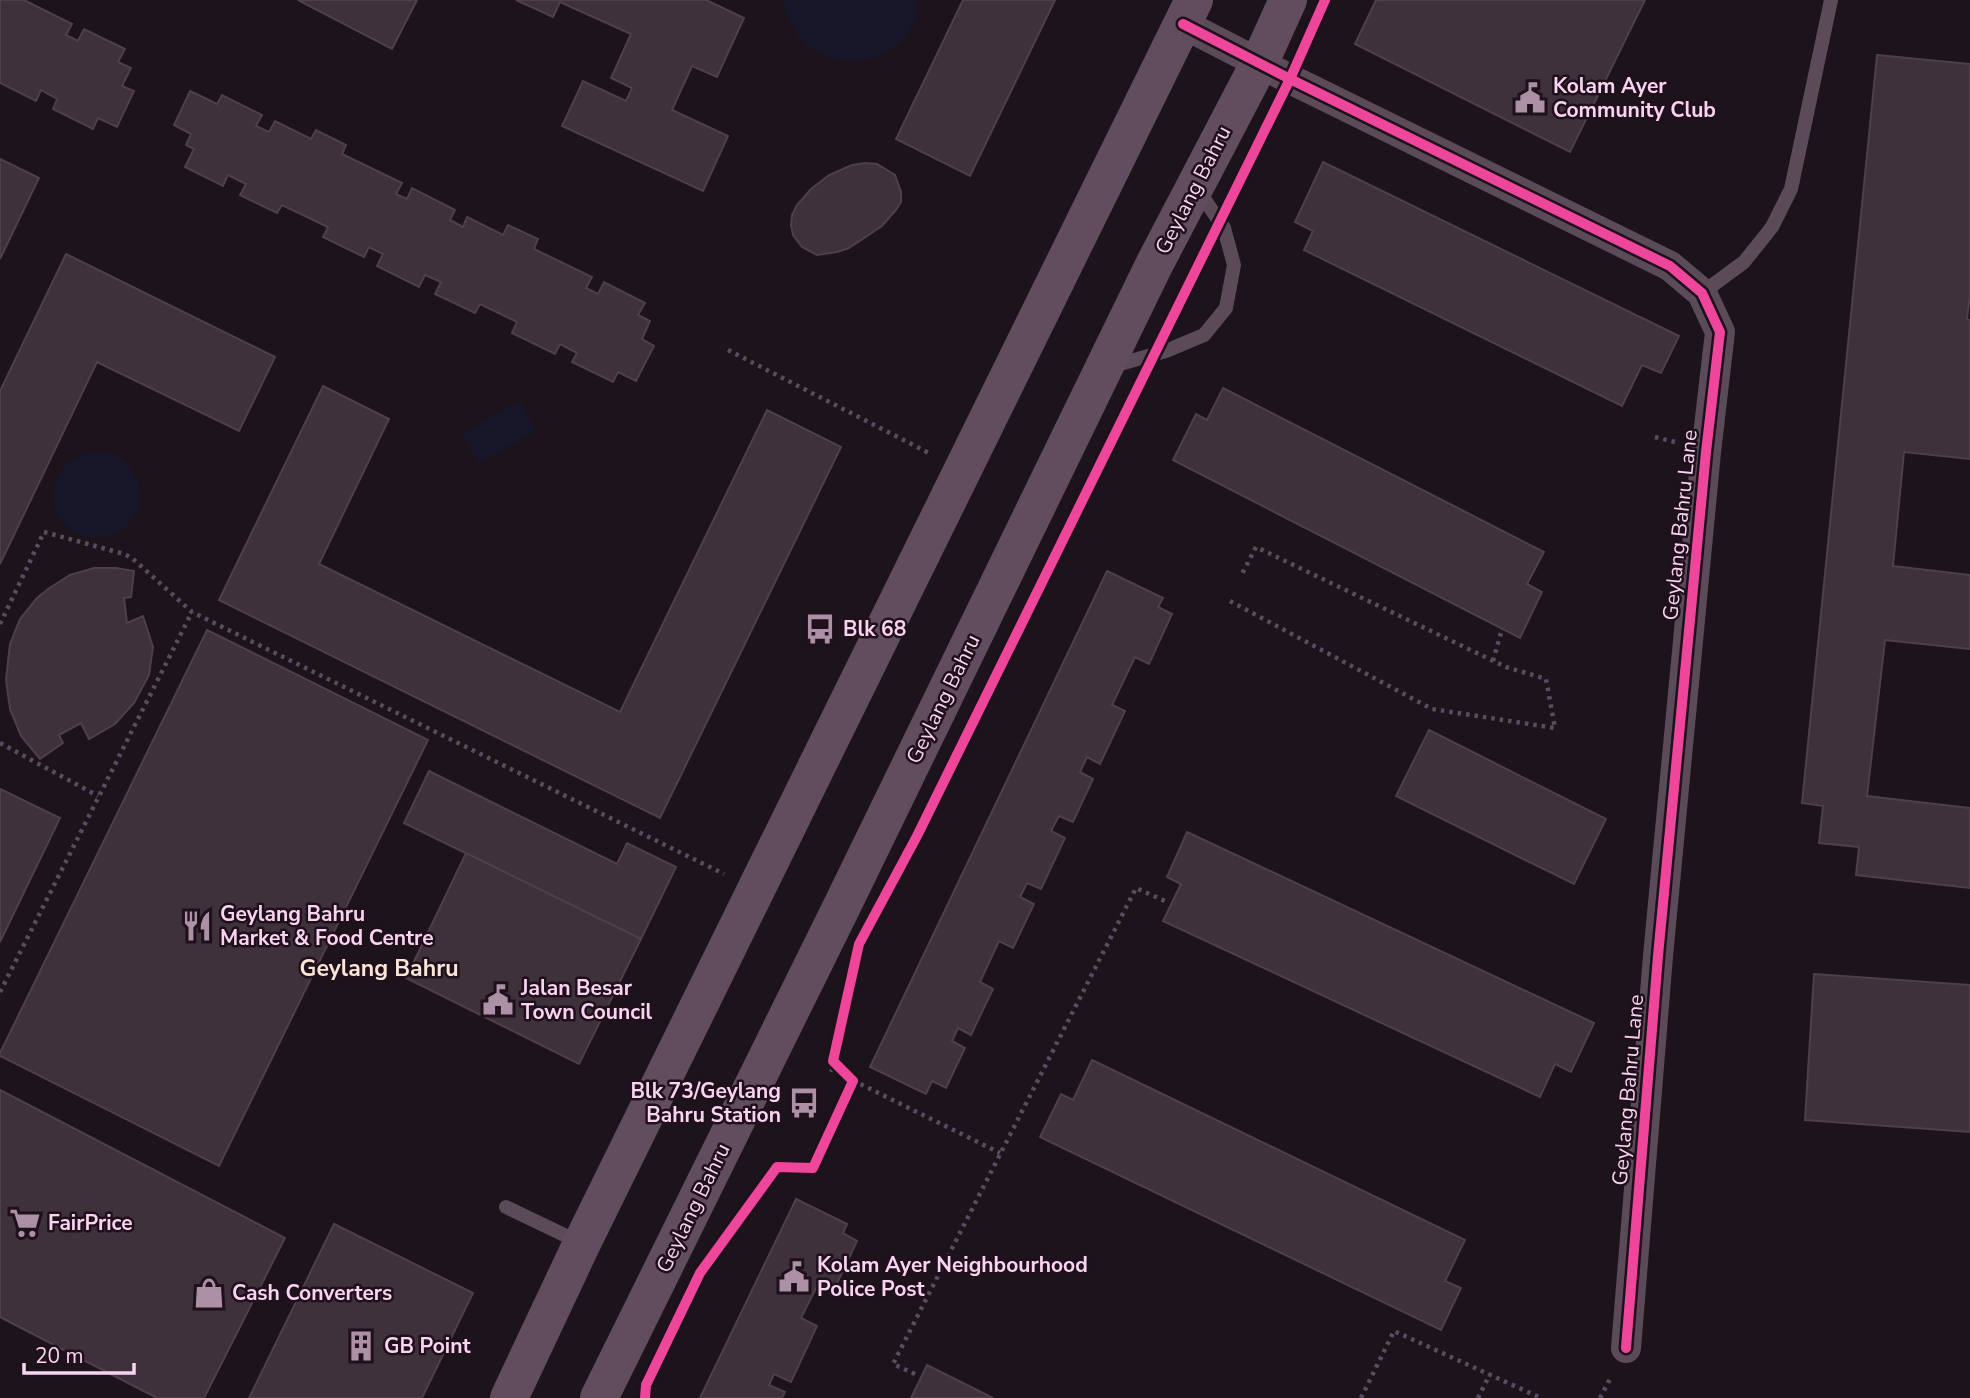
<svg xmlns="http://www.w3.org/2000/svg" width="1970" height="1398" font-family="'Nunito Sans',sans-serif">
<rect width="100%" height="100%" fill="#1c141a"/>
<!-- green -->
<g fill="#181629">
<path d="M 783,0 L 920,0 C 918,7 917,15 915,21 C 894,67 835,74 801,39 C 790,29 787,14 783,0 Z"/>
<polygon points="520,401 537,431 479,463 461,434"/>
<circle cx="97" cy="495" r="43"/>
</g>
<!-- building -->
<g fill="#3e313a" stroke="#4f3f4a" stroke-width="2">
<polygon points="0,0 24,0 72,24 66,35 78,41 84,29 125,49 118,62 131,68 122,86 134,91 117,127 98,118 93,129 53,109 57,99 41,90 36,101 0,83"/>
<polygon points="298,0 417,0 392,49"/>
<polygon points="516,0 706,0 744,18 717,77 692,66 672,110 728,136 703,191 562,126 583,81 626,101 632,88 611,78 631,34 560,2 553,17"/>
<polygon points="963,0 1055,0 970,176 896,139"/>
<polygon points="1376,0 1645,0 1570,152 1355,44"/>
<polygon points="1877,55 1970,64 1970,295 1967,319 1970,320 1970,459 1904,452 1893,566 1970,575 1970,649 1885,640 1867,796 1970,808 1970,888 1856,875 1859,847 1819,843 1823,806 1802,803"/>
<polygon points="190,91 217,104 222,95 262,115 256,126 269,132 275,121 311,139 316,130 346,145 342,154 402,183 396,194 407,199 412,188 455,210 450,220 463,227 467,217 503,235 508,225 538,239 534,249 592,277 586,288 598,294 604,282 645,303 638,315 650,321 642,339 654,346 636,381 618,372 613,382 572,362 577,353 560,344 555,354 512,333 517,322 480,304 475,313 435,294 441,282 425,275 419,287 377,266 383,254 369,247 364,257 323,237 328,227 282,205 277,213 240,195 246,184 228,175 223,186 185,167 194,149 186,145 191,134 174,125"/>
<polygon points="0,159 39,178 0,259"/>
<polygon points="1323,162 1679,336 1661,373 1642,365 1622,406 1304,250 1313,231 1295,222"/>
<polygon points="865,163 877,164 895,175 901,192 901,202 896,210 882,226 849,248 837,252 817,255 802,247 793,235 791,225 792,215 797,205 811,189 829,175 852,165"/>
<polygon points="66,254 275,357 239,431 97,362 0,564 0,391"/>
<polygon points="323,386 389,419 319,564 620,712 767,410 841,447 660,818 219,600"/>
<polygon points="1223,388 1544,552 1527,584 1542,592 1520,638 1173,460 1196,414 1207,420"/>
<polygon points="94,568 116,568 134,571 131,597 124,598 127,623 143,616 153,647 149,675 134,703 115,724 89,739 81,723 59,735 63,743 40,759 21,736 10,709 6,680 10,644 20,619 37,598 48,589 70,575"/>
<polygon points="1107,571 1163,598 1158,607 1172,614 1149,664 1135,657 1112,705 1125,711 1100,764 1087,757 1080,772 1093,779 1073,822 1059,816 1051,831 1065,838 1041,889 1027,883 1020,897 1034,904 1013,948 999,941 980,982 993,989 971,1035 958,1028 952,1041 965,1048 946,1088 932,1081 926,1094 870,1067"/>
<polygon points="207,630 428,740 219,1166 0,1056 0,1053"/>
<polygon points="1429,730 1606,819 1574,884 1396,796"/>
<polygon points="429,771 617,864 627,843 676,867 641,939 404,823"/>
<polygon points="0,789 60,818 0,942"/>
<polygon points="1187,832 1594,1023 1571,1072 1555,1064 1540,1097 1163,921 1181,884 1167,877"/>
<polygon points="466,853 641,939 579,1064 406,978"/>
<polygon points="1814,974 1970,985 1970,1132 1805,1120"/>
<polygon points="1092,1060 1465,1240 1445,1281 1461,1288 1441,1330 1040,1137 1061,1094 1073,1100"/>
<polygon points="0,1090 285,1238 204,1398 157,1398 0,1317"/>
<polygon points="796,1199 847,1224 843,1233 857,1241 833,1292 818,1284 801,1318 817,1326 791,1382 774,1374 769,1385 785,1392 782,1398 700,1398"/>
<polygon points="334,1224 473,1293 422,1398 249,1398"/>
<polygon points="927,1365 993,1398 911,1398"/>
</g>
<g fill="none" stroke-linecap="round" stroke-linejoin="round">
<!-- path -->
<g stroke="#584c61" stroke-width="4.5" stroke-dasharray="3.5 5" stroke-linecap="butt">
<polyline points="728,350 929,453"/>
<polyline points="1655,437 1675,442"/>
<polyline points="1230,601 1432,709 1555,728 1546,679 1506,667 1256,547 1242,574"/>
<polyline points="0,624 44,532 124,554 132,558 192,612 724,874"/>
<polyline points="1493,661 1502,629"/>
<polyline points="0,743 98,796"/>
<polyline points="0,992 192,612"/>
<polyline points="830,1069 1000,1153"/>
<polyline points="915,1374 893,1364 1136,888 1165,901"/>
<polyline points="1361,1398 1394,1331 1541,1398"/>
<polyline points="1478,1398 1490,1374"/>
<polyline points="1600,1398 1611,1377"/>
</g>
<!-- lane -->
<g stroke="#5b4a58" stroke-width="14">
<polyline points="1702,293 1744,262 1772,227 1791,189 1831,0"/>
<polyline points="1113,366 1166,351 1204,335 1226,308 1234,265 1224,228 1198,190"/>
<polyline points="506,1207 581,1243"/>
</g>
<!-- street -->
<polyline stroke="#5b4a58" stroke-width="30" points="1183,24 1290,79 1670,266 1702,293 1720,332 1706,452 1658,956 1626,1348"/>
<!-- secondary -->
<g stroke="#614d5e" stroke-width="38">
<polyline points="509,1398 582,1243 1194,0"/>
<polyline points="599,1398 842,906 1154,265 1259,64 1288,0"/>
</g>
<!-- cycleway casing -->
<g stroke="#1f101b" stroke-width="15">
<g id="cycleway">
<polyline points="1183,24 1290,79 1670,266 1702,293 1720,332 1706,452 1658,956 1626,1348"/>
<polyline points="645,1398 646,1385 700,1273 777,1167 813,1168 853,1081 833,1061 859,944 917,836 1290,79 1325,0"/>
</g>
</g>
<!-- cycleway -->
<use href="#cycleway" stroke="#ed469a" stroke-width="10"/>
</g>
<!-- icons -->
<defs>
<g id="civic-bare" transform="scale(2.415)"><path d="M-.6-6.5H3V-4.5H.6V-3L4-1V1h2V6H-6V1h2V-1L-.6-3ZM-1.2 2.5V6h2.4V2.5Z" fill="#ac91a6" stroke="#1f101b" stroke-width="2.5" paint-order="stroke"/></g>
<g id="bus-bare" transform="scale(2.415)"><path d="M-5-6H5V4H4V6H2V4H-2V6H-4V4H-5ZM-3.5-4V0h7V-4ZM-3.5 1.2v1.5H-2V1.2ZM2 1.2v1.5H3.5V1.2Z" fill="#ac91a6" stroke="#1f101b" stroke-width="2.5" paint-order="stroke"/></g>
<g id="restaurant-bare" transform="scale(2.415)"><path d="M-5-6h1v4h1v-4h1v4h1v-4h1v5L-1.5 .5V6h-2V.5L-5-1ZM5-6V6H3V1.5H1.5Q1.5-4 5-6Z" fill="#ac91a6" stroke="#1f101b" stroke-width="2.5" paint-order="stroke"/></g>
<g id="supermarket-bare" transform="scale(2.415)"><path d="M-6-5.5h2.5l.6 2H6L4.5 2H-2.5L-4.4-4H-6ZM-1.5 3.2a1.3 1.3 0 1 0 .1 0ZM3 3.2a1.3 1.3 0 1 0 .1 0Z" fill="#ac91a6" stroke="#1f101b" stroke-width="2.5" paint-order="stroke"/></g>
<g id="shop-bare" transform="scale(2.415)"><path d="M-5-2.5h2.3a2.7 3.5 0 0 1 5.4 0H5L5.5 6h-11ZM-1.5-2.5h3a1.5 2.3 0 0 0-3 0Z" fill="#ac91a6" stroke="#1f101b" stroke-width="2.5" paint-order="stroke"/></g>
<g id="building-bare" transform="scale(2.415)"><path d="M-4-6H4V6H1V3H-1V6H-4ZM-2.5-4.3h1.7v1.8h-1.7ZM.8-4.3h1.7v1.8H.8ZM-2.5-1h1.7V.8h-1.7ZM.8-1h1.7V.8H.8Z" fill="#ac91a6" stroke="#1f101b" stroke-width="2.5" paint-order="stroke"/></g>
</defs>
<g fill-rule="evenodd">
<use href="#civic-bare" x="1530" y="98"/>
<use href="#bus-bare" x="820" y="629"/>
<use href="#restaurant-bare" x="197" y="926"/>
<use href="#civic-bare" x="498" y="1000"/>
<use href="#bus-bare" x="804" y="1103"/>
<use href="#supermarket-bare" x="25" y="1223"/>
<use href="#civic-bare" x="794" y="1277"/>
<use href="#shop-bare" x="209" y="1293"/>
<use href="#building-bare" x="361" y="1346"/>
</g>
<g text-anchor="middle" stroke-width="5" stroke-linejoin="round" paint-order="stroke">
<!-- poi labels -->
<g font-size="21" font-weight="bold" fill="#f9d4f1" stroke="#1f101b" text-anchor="start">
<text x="1553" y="93">Kolam Ayer<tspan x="1553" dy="24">Community Club</tspan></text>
<text x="843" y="636">Blk 68</text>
<text x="220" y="921">Geylang Bahru<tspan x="220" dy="24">Market &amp; Food Centre</tspan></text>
<text x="521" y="995">Jalan Besar<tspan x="521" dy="24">Town Council</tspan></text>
<text x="781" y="1098" text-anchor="end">Blk 73/Geylang<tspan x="781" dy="24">Bahru Station</tspan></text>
<text x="48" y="1230">FairPrice</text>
<text x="817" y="1272">Kolam Ayer Neighbourhood<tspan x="817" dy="24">Police Post</tspan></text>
<text x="232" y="1300">Cash Converters</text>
<text x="384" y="1353">GB Point</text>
</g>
<!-- street labels -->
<g font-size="21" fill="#f9d4f1" stroke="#1f101b">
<text transform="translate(1193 190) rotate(-63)" y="7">Geylang Bahru</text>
<text transform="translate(1680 525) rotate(-84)" y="7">Geylang Bahru Lane</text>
<text transform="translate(943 699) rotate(-64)" y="7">Geylang Bahru</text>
<text transform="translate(1628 1090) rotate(-85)" y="7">Geylang Bahru Lane</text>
<text transform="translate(693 1208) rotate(-64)" y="7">Geylang Bahru</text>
</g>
<!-- neighbourhood labels -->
<g font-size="23" font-weight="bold" fill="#f9e6d6" stroke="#1f101b">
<text x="379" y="976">Geylang Bahru</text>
</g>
</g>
<!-- scale -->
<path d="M24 1363v10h110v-10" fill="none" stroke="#f9d4f1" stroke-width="3.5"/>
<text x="35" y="1363" font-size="21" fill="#f9d4f1" stroke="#1f101b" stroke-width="5" paint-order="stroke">20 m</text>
</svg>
